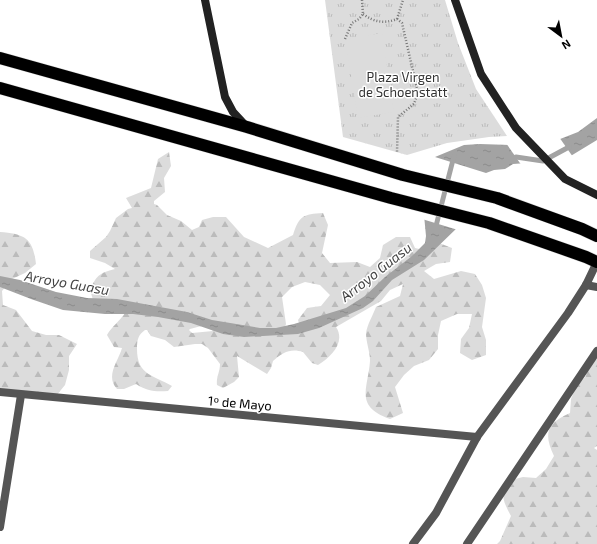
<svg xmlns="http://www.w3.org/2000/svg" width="597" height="544" font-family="'Exo 2',sans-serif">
<defs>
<pattern id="forest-firs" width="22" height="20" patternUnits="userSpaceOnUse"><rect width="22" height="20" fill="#dcdcdc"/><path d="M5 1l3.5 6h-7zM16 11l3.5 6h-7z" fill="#bbb"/></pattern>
<pattern id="park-tufts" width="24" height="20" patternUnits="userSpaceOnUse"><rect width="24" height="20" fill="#dcdcdc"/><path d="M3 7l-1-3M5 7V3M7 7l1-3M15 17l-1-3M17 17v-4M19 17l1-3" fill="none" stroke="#bbb"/></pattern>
<pattern id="water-ripples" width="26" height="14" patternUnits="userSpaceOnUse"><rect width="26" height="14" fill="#a3a3a3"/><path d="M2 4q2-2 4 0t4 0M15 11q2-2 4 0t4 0" fill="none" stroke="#8b8b8b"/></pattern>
</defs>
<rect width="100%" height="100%" fill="#fff"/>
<!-- forest -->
<g fill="url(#forest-firs)" fill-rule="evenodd">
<path d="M 169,152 L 171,166 L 164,178 L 165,192 L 154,201 L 154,204 L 157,205 L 167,215 L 181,221 L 192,230 L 199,227 L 202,220 L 213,217 L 226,217 L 244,237 L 268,248 L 293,235 C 299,216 303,214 323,213 L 328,225 L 322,253 L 330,263 L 357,262 L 370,267 L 380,258 L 383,245 L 396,237 L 410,237 L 415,248 L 428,251 L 439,243 L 452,248 L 450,262 L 436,264 L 424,271 L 434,279 L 461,271 L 475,274 L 482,285 L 486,298 L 482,327 L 486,340 L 486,355 L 472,360 L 460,353 L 461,339 L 469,328 L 472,314 L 457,314 L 441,321 L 438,335 L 438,349 L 429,360 L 414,366 L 404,375 L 395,387 L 403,413 L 390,419 C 354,406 368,389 370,361 C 370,352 366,342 366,333 C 367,325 373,315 376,307 L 400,296 L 403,284 L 390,290 L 381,301 L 336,327 C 346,342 331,357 318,365 L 312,363 L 303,352 C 291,348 283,352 273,361 L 271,368 L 267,374 L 237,356 L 239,377 L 234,382 L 223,388 L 217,385 C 216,377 220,372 220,364 L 208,348 L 202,344 L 195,344 L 174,347 L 165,340 L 151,336 L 147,330 L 145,330 C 138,335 137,340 137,349 C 137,375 153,375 172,386 L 168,391 C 155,392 147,391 136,384 L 124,389 L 117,389 C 105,376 118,362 122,348 L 114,347 L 107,335 C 112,326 120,321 125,313 L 94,303 L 90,290 C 96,276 99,273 115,269 L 105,263 L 90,258 L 90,251 L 106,237 L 110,231 L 116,218 L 128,209 L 132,208 L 126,198 L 151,188 L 158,159 ZM 305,282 L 320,285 L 330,295 L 321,306 L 307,308 L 298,320 L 301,329 L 283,333 L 286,324 L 282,297 L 292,287 ZM 205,325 L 213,331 L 192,333 L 189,330 L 190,329 Z"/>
<path d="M 0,232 C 25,234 33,238 36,264 L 25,273 L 12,279 L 2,291 L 3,305 L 16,310 L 32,331 L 46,335 L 59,335 L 77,344 L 69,356 L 69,370 L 65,385 L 56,396 L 9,391 L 0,388 Z"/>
<path d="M 597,359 L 597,446 L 594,448 L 597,450 L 597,544 L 497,544 L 500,541 L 511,516 C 502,499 500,495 511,480 L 523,477 L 536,478 L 546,469 L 554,456 C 543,433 547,423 570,413 L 571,399 L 576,387 L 586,376 L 589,363 Z"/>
</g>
<!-- park -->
<polygon fill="url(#park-tufts)" points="325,0 445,0 458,43 476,89 507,136 489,137 447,143 407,155 343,137"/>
<!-- pitch -->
<polygon fill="#dcdcdc" points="382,33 394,112 358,118 345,39"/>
<!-- water -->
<g fill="url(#water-ripples)">
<polygon points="597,118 597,140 569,157 555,141 578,132"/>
<polygon points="480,144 513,145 527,163 513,164 505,169 494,170 486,173 435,157 464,145"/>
<polygon points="424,215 459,226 424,260 392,280 373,301 363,308 319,328 298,334 244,337 223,334 191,323 158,317 133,314 105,314 63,310 31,299 0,287 0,276 20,280 56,292 87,298 117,299 187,312 212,320 260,328 276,328 294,324 346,308 365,296 385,277 412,256 425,243 426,236"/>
</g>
<!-- pier -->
<g fill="#fff">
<polygon points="559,137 573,157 567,158 553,142 554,140"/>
<polygon points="506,143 515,144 528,162 528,165 522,166"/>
<polygon points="423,213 460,225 461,227 458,230 422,219"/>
</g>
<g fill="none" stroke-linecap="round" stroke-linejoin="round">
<!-- stream -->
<g stroke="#a3a3a3" stroke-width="5">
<polyline points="516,157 543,161 569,147"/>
<polyline points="436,226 454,156"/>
</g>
<!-- highway casing -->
<g stroke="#dbdbdb" stroke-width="13">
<g id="highway">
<polyline points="0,58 247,127 403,175 497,198 582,229 597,236"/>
<polyline points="0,88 391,198 489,223 586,257 597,262"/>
</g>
</g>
<!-- path -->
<g stroke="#777" stroke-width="2.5" stroke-dasharray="1 2" stroke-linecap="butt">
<path d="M 363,14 C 374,22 384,24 397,19 L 402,23 L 418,93 L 414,104 L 398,117 L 397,152"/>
<polyline points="397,19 403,0"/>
<polyline points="345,39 352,23 359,19 363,14 362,0"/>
</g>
<!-- street -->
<g stroke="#555" stroke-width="8">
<polyline points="586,285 597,287"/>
<polyline points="0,392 477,437"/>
<polyline points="0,527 21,395"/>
<polyline points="413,544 436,513 477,437 568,313 586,285 597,262"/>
<polyline points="467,544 597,351"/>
</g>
<!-- secondary -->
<g stroke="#222" stroke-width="8">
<polyline points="205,0 225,97 233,112 246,126"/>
<polyline points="455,0 481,74 516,128 565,179 597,195"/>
</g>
<!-- highway -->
<use href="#highway" stroke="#000" stroke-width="12"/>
</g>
<g text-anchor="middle" stroke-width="3" stroke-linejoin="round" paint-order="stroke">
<!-- park labels -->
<g font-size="13" fill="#333" stroke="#fff">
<text x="403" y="82">Plaza Virgen<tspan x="403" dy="15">de Schoenstatt</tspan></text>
</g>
<!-- street labels -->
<g font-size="13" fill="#000" stroke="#fff">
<text transform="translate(240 403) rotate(5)" y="5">1º de Mayo</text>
</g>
<!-- water labels -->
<g font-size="14" font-style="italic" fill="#444" stroke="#fff">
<text transform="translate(376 272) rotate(-38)" y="5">Arroyo Guasu</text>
<text transform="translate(67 283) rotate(10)" y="5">Arroyo Guasu</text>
</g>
</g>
<!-- north arrow -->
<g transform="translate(561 36) rotate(148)" stroke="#ffffff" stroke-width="3" paint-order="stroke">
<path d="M0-3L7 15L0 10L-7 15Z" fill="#000000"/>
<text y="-6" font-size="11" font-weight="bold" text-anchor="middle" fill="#000000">N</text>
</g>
</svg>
